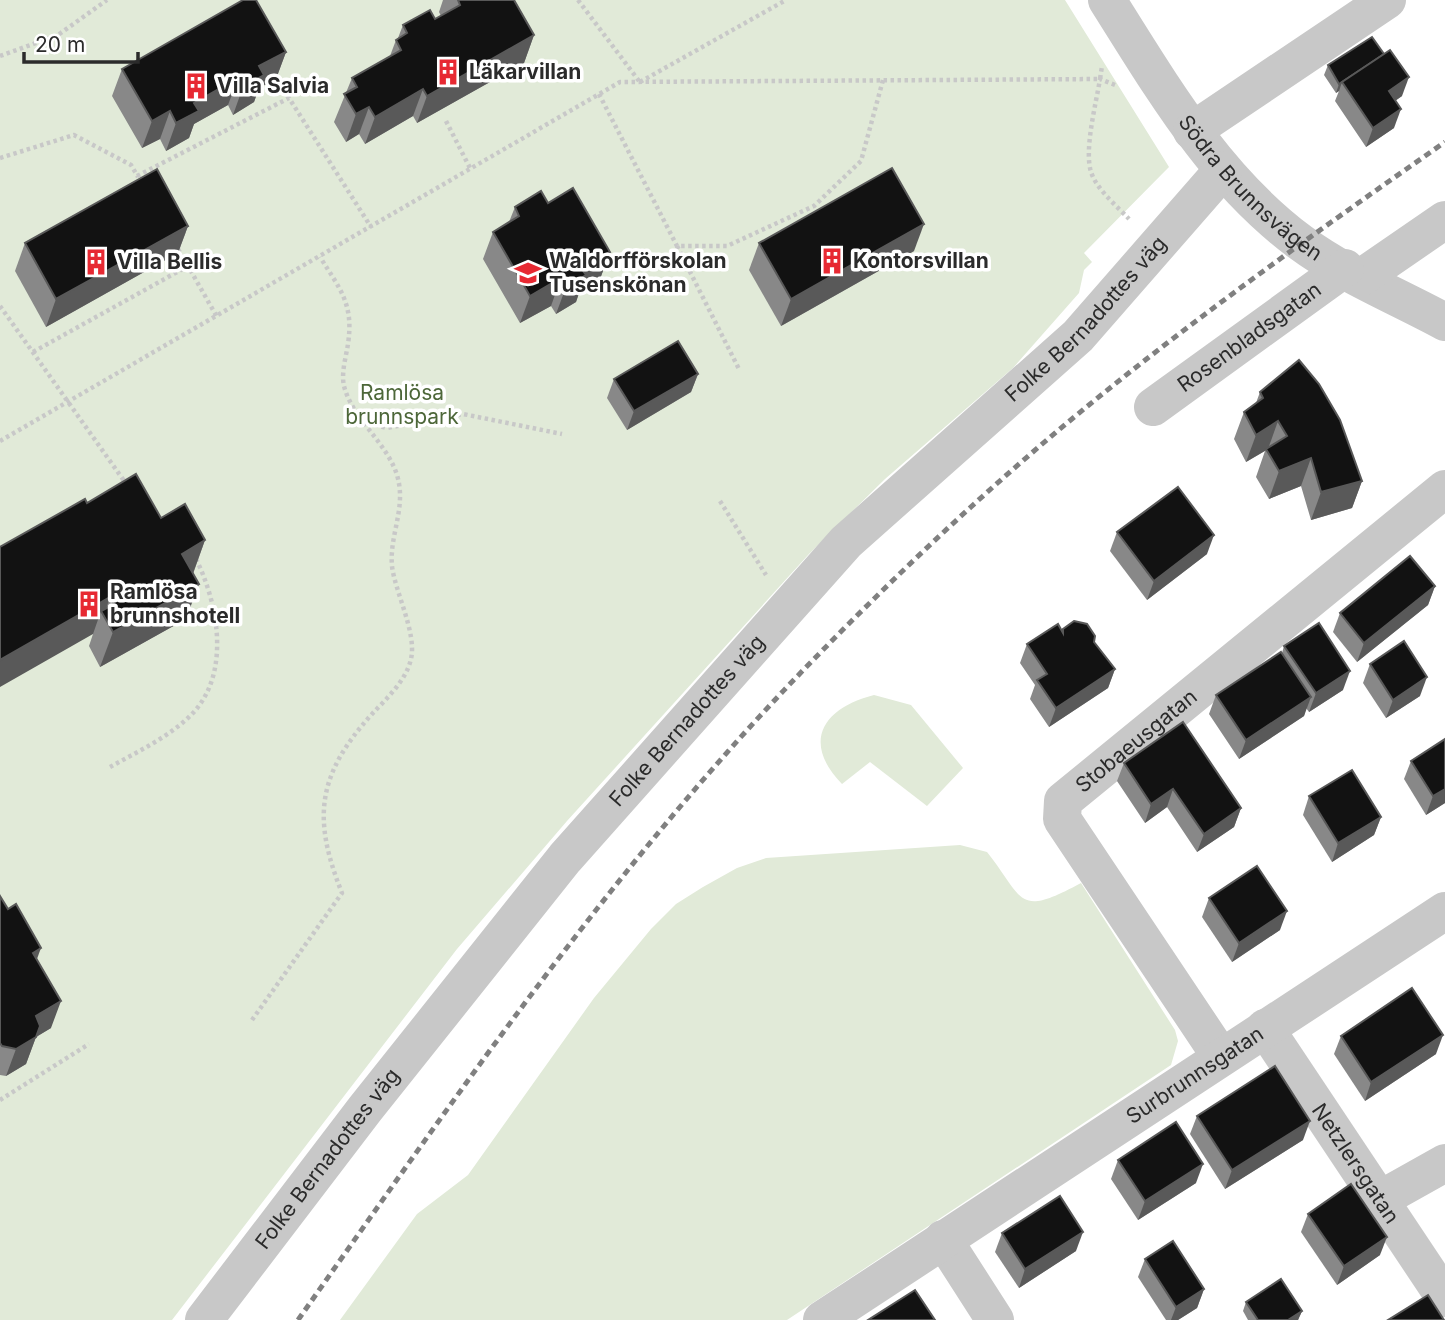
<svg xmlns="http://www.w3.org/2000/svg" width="1445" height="1320" font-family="Inter,sans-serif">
<rect width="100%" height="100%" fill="#fff"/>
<!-- green -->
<g fill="#e1ead8">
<polygon points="0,0 1065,0 1169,167 1084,253 1092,262 1084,270 1079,293 1013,368 885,479 809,554 567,821 457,949 172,1320 0,1320"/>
<path d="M 874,695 L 911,705 L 963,768 L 927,806 L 870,762 L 842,784 C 801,742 823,708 874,695 Z"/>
<path d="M 960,845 L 987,852 C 1025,900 1016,918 1081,883 L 1175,1030 L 1178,1041 L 1171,1065 L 787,1320 L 340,1320 L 417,1214 L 468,1175 L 594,998 L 651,929 L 676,904 L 703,887 L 737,868 L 766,858 Z"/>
</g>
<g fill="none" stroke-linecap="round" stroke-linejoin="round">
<!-- path -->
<g stroke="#c8c8c8" stroke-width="4.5" stroke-dasharray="3.5 3.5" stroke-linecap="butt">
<polyline points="578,0 639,81"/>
<polyline points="0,56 58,35 107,0"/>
<polyline points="640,82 786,0"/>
<path d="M 1115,85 L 1100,79 C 1096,104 1084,149 1091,172 C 1097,190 1116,205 1129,219"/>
<polyline points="599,94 677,246 727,246 814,206 861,161 883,80"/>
<polyline points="446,121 471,170"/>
<polyline points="0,158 74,135 131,165 138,177"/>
<polyline points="137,176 289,98 371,227"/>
<polyline points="677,246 740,371"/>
<polyline points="178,249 188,266"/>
<polyline points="0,306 127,485"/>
<polyline points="33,352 188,266 217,317"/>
<polyline points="368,423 387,428 463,414 562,434"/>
<polyline points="0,441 620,82 1100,79 1102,66"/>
<polyline points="720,501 766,575"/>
<path d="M 110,767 C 137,752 169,737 191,715 C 232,674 218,602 195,557"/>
<path d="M 252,1020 L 342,893 C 312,818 317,775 372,714 C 386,699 406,681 411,659 C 417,633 395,592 392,566 C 389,534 408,506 396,472 C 384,440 352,418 344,386 C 341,373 346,357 348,344 C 354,304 340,289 320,257"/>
<polyline points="0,1100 89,1044"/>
</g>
<!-- minor -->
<g stroke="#c8c8c8" stroke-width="38">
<path id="s1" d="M 1107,0 C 1162,87 1215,179 1300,242 C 1343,274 1397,296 1445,322"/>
<polyline points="1192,131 1387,0"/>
<polyline points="1362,277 1445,220"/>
<path id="s2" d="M 1153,407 L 1345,268"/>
<path id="s3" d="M 1265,1028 L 1445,1298"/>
<path id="s4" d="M 1221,1057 L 1062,819 L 1063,801 L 1445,489"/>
<polyline points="1379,1200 1445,1163"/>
<polyline points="943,1239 995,1320"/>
<path id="s5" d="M 204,1320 L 365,1109 L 565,858 L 846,542 L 1078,336 L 1223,170"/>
<path id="s6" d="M 822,1320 L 1445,911"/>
</g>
<!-- rail -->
<path stroke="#808080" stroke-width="5" stroke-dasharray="7 5" stroke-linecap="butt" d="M 298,1320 C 459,1092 619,858 815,658 C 900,571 990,486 1084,409 C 1200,314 1322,228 1445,142"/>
</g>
<!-- wall -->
<g fill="#888">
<polygon points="443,0 514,0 534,35 524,63 417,123 413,116 365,144 359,134 346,142 334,122 352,78 390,56 396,40 398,38 403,25 435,19 441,16 439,12"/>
<polygon points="286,52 276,79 259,88 254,102 233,115 228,105 194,124 189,138 166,151 160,139 142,148 112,96 122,69"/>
<polygon points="1328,65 1402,96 1395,101 1394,128 1366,147 1335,101 1339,91 1336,93 1324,75"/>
<polygon points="548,203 610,252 600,279 580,290 576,302 556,314 551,306 520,323 483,259 493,232 509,222 515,207"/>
<polygon points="188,226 178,253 46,327 15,271 25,243"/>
<polygon points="759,243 914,251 781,326 749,270"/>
<polygon points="698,374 691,392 627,430 607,398 614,379"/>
<polygon points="1260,392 1362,481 1352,508 1311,520 1301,486 1269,499 1256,477 1265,451 1246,462 1234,439 1244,412 1256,403"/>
<polygon points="87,503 161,518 205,540 193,574 186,619 100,667 89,646 93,634"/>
<polygon points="1117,532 1207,554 1147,600 1110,551"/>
<polygon points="1435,586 1428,605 1357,662 1333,632 1340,613"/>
<polygon points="1063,629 1094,642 1115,669 1108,688 1049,727 1030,699 1035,685 1020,663 1027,644 1062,632"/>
<polygon points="1284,646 1343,690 1309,712 1306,708 1304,716 1239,759 1209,714 1216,695 1282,653"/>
<polygon points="1370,664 1420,696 1386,718 1363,683"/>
<polygon points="1411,761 1445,803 1426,815 1404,779"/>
<polygon points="1124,763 1241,808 1234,827 1197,852 1167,807 1145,823 1117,781"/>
<polygon points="1309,796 1381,817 1374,835 1332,862 1303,815"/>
<polygon points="0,896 37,960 51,1028 36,1037 26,1064 6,1076 0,1075"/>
<polygon points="1209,898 1280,930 1232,962 1202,917"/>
<polygon points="1341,1036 1436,1054 1365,1101 1334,1054"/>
<polygon points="1197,1116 1303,1140 1225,1189 1190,1134"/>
<polygon points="1118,1160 1196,1183 1138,1220 1111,1179"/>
<polygon points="1308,1214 1380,1255 1337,1285 1301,1232"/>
<polygon points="1002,1233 1076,1251 1019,1288 995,1252"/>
<polygon points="1145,1259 1204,1289 1197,1308 1178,1320 1166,1320 1138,1277"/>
<polygon points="1246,1302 1302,1311 1298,1320 1248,1320 1243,1311"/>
</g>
<!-- shaded-wall -->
<g fill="#595959">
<polygon points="534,35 524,63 417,123 427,96"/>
<polygon points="286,52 276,79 259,88 254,102 233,115 243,87 259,66"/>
<polygon points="1384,54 1342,82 1339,91 1336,93 1339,84"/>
<polygon points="1409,77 1402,96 1382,110 1389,91"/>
<polygon points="238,78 228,105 194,124 189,138 166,151 176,123 194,103"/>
<polygon points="423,89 413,116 365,144 375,117"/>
<polygon points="369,107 359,134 346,142 356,114"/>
<polygon points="1401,109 1394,128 1366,147 1373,128"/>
<polygon points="170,111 160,139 142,148 152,121"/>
<polygon points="924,224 914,251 781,326 791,299"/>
<polygon points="188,226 178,253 46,327 56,299"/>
<polygon points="610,252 600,279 580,290 576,302 556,314 566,287 581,268"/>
<polygon points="561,278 551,306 520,323 530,296"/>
<polygon points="698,374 691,392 627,430 634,411"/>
<polygon points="1278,421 1268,449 1246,462 1256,435"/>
<polygon points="1311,458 1301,486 1269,499 1279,471"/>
<polygon points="1362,481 1352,508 1311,520 1321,492"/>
<polygon points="1214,535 1207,554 1147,600 1154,581"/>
<polygon points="205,540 192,576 182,554"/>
<polygon points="199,584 186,619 100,667 113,632"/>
<polygon points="1435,586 1428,605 1357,662 1364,643"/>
<polygon points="110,597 104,615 101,611 93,634 0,687 0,660"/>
<polygon points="1115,669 1108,688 1049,727 1056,708"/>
<polygon points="1350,671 1343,690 1309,712 1316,693"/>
<polygon points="1427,677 1420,696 1386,718 1393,700"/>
<polygon points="1311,697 1304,716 1239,759 1246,740"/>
<polygon points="1173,789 1167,807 1145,823 1151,804"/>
<polygon points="1445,789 1445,803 1426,815 1433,796"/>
<polygon points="1241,808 1234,827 1197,852 1204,834"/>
<polygon points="1381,817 1374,835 1332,862 1338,843"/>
<polygon points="1287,911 1280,930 1232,962 1239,943"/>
<polygon points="41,948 31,975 33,953"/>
<polygon points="61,1001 51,1028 36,1037 26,1064 6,1076 16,1049 36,1016"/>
<polygon points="1443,1035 1436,1054 1365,1101 1371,1082"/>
<polygon points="1310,1121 1303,1140 1225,1189 1232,1170"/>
<polygon points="1203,1164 1196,1183 1138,1220 1145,1201"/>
<polygon points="1083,1232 1076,1251 1019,1288 1025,1269"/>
<polygon points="1387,1237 1380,1255 1337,1285 1344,1266"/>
<polygon points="1204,1289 1197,1308 1178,1320 1171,1320 1176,1307"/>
<polygon points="1302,1311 1298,1320 1288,1320"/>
</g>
<!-- building -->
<g fill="#121212" stroke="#595959" stroke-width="2">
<polygon points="243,0 256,0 286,52 259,66 264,75 243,87 238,78 194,103 199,111 176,123 170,111 152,121 122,69"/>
<polygon points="458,0 514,0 534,35 427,96 423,89 375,117 369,107 356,114 344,94 357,87 352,78 401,50 396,40 407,33 403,25 430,10 435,19 460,5"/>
<polygon points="1372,37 1384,54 1339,84 1328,65"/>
<polygon points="1390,50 1409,77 1389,91 1401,109 1373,128 1342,82"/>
<polygon points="892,168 924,224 791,299 759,243"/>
<polygon points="157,169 188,226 56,299 25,243"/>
<polygon points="573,188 610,252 581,268 586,275 566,287 561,278 530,296 493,232 519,216 515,207 541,191 548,203"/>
<polygon points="678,341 698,374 634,411 614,379"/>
<polygon points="1299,360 1319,384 1340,420 1362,481 1321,492 1311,458 1279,471 1266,449 1287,436 1278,421 1256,435 1244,412 1263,398 1260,392"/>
<polygon points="136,474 161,518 185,504 205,540 182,554 199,584 113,632 101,611 114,604 110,597 0,660 0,547 85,499 87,503"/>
<polygon points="1178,487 1214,535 1154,581 1117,532"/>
<polygon points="1410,556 1435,586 1364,643 1340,613"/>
<polygon points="1074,621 1087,624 1095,636 1094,642 1115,669 1056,708 1037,680 1047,674 1027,644 1058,624 1063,633 1063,629"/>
<polygon points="1319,623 1350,671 1316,693 1284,646"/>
<polygon points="1404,641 1427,677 1393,700 1370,664"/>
<polygon points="1281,652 1311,697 1246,740 1216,695"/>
<polygon points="1183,722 1241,808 1204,834 1173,789 1151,804 1124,763"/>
<polygon points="1445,739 1445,789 1433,796 1411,761"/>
<polygon points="1352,770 1381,817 1338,843 1309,796"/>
<polygon points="1257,866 1287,911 1239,943 1209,898"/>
<polygon points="0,896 8,909 16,904 41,948 33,953 61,1001 36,1016 40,1026 36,1037 16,1049 2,1046 0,1043"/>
<polygon points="1412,988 1443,1035 1371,1082 1341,1036"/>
<polygon points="1275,1066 1310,1121 1232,1170 1197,1116"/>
<polygon points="1176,1122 1203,1164 1145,1201 1118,1160"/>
<polygon points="1351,1184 1387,1237 1344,1266 1308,1214"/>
<polygon points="1060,1196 1083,1232 1025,1269 1002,1233"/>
<polygon points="1173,1241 1204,1289 1176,1307 1145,1259"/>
<polygon points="1281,1279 1302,1311 1288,1320 1258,1320 1246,1302"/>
<polygon points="915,1290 935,1320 868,1320"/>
<polygon points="1428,1295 1444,1320 1388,1320"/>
</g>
<!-- icons -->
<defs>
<g id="building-bare" transform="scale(2.1)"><path d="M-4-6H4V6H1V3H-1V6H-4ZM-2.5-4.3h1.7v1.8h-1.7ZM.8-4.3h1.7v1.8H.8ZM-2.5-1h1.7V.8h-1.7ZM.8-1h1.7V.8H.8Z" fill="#e72932" stroke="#fff" stroke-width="2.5" paint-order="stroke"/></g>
<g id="school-bare" transform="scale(2.1)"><path d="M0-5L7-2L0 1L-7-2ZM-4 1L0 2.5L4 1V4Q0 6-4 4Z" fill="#e72932" stroke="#fff" stroke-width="2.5" paint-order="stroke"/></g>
</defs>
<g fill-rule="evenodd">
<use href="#building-bare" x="448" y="72"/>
<use href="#building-bare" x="196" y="86"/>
<use href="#building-bare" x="832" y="261"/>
<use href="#building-bare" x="96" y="262"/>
<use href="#school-bare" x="528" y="273"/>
<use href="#building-bare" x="89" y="604"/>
</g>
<g text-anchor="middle" stroke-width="7" stroke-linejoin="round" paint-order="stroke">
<!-- poi labels -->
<g font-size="21" font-weight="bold" fill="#2b2b2b" stroke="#fff" text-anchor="start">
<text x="469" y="79">Läkarvillan</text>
<text x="217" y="93">Villa Salvia</text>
<text x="549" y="268">Waldorfförskolan<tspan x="549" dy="24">Tusenskönan</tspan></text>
<text x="853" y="268">Kontorsvillan</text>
<text x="117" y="269">Villa Bellis</text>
<text x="110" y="599">Ramlösa<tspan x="110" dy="24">brunnshotell</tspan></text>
</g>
<!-- street labels -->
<g font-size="21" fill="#2b2b2b" stroke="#fff">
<text dy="7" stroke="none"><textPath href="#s1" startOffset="238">Södra Brunnsvägen</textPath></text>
<text dy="7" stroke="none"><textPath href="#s5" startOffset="1337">Folke Bernadottes väg</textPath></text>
<text dy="7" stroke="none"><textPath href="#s2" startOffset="119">Rosenbladsgatan</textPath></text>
<text dy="7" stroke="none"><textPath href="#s5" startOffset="770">Folke Bernadottes väg</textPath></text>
<text dy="7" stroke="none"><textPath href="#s4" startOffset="399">Stobaeusgatan</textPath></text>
<text dy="7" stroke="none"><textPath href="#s6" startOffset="446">Surbrunnsgatan</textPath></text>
<text dy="7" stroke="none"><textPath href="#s5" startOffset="203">Folke Bernadottes väg</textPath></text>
<text dy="7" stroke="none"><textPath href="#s3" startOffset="163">Netzlersgatan</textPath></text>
</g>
<!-- park labels -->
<g font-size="21" fill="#4d6739" stroke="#fff">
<text x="402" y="400">Ramlösa<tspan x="402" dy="24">brunnspark</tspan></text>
</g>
</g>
<!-- scale -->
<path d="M24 52v10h114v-10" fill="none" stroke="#2b2b2b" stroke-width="3.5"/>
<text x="35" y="52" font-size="21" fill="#2b2b2b" stroke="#ffffff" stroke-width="5" paint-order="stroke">20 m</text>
</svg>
